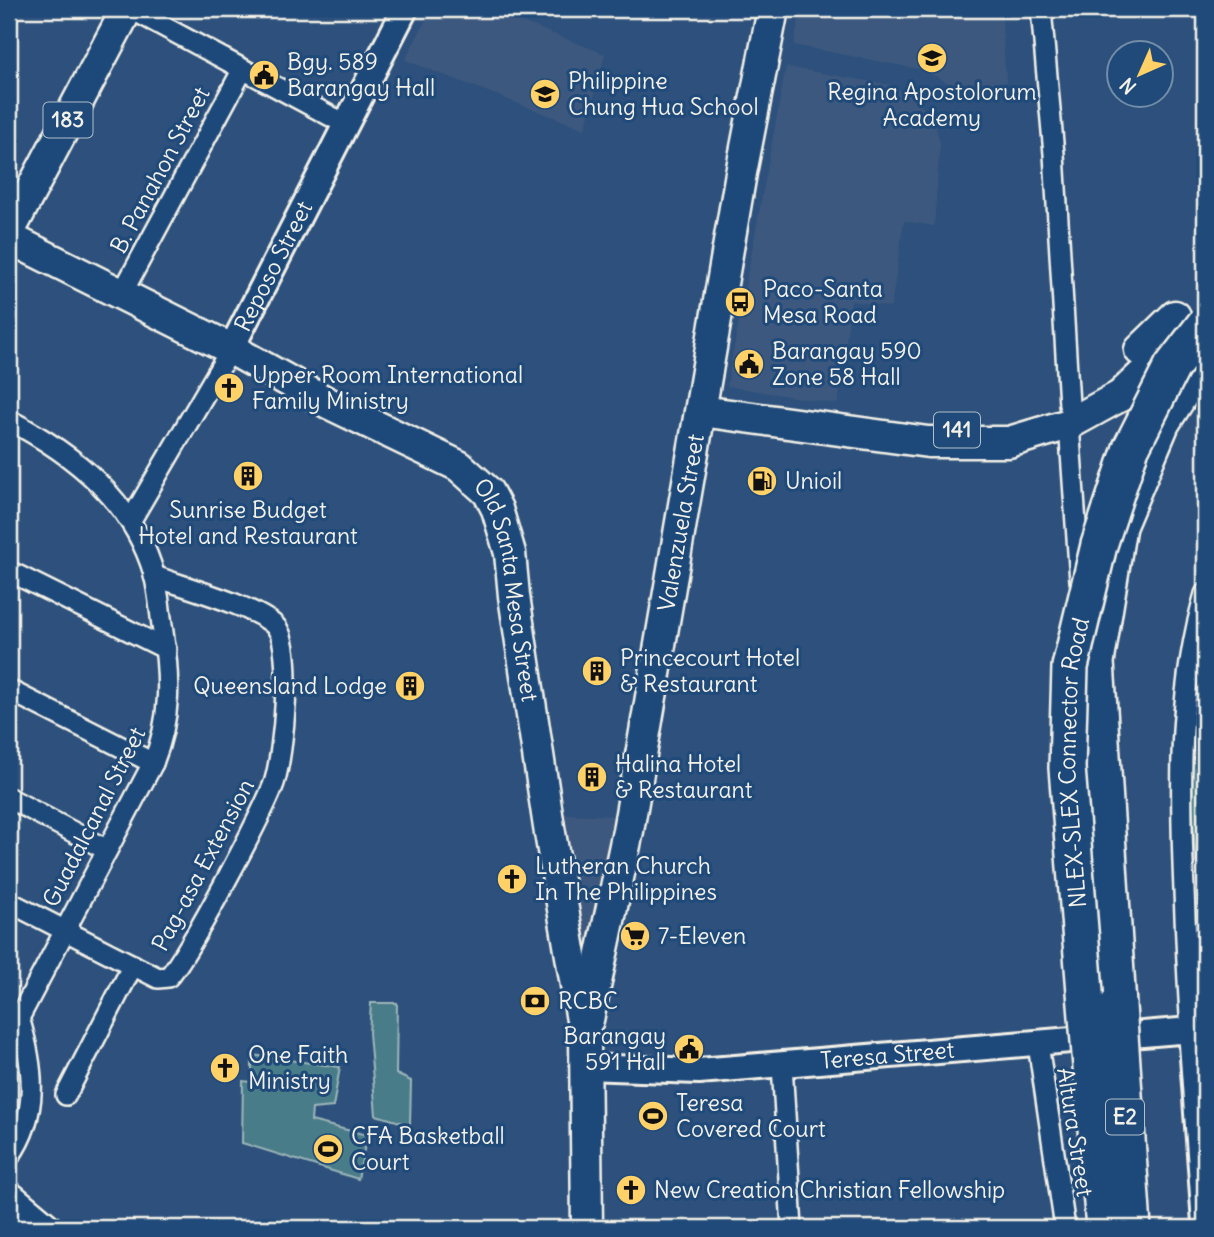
<svg xmlns="http://www.w3.org/2000/svg" width="1214" height="1237" font-family="Delius,sans-serif">
<rect width="100%" height="100%" fill="#2d517c"/>
<filter id="ink" filterUnits="userSpaceOnUse"><feTurbulence type="fractalNoise" baseFrequency=".0143" numOctaves="2"/><feDisplacementMap in="SourceGraphic" scale="14" xChannelSelector="R" yChannelSelector="G"/><feConvolveMatrix kernelMatrix="1 2 1 2 8 2 1 2 1" color-interpolation-filters="sRGB"/></filter>
<g filter="url(#ink)">
<!-- built -->
<g fill="#3e597f">
<polygon points="432,9 488,9 605,54 585,129 405,60"/>
<polygon points="801,9 1001,9 1006,82 957,88 924,70 794,45"/>
<polygon points="786,67 890,85 911,95 934,119 940,144 934,226 904,221 891,307 851,301 838,404 727,386"/>
<polygon points="1205,651 1205,1019 1191,785"/>
<polygon points="559,814 624,816 591,946 587,948 584,944"/>
</g>
<!-- green -->
<g fill="#497c89" stroke="#9eb6b8" stroke-width="2">
<path d="M 1205,651 L 1205,736 L 1196,748 L 1205,755 C 1205,792 1199,828 1196,864 L 1191,785 Z"/>
<polygon points="371,1003 397,1003 396,1074 411,1081 410,1125 376,1115 369,1033"/>
<polygon points="252,1055 340,1067 333,1107 312,1109 311,1121 367,1135 358,1179 242,1143 243,1081 252,1082"/>
</g>
<g fill="none" stroke-linecap="round" stroke-linejoin="round">
<!-- minor casing -->
<g stroke="#f4f1e8" stroke-width="24">
<g id="minor">
<polyline points="131,9 347,125"/>
<polyline points="1041,9 1054,154 1069,405"/>
<polyline points="121,295 243,69"/>
<path d="M 9,420 C 74,454 133,501 154,574 C 159,593 160,613 163,632 C 170,679 171,719 153,763 L 19,1018 C 34,1066 40,1114 9,1157"/>
<polyline points="1069,424 1080,581"/>
<polyline points="131,520 231,349"/>
<polyline points="9,571 166,649"/>
<polyline points="9,690 153,763"/>
<polyline points="9,798 107,850"/>
<path d="M 9,902 L 158,978 L 168,977 C 183,965 269,803 275,780 C 283,752 294,650 277,628 C 262,608 181,586 154,576"/>
<path d="M 1191,1030 C 1187,975 1185,919 1183,864 C 1180,773 1179,683 1205,594"/>
<polyline points="1038,1044 1065,1228"/>
<polyline points="782,1065 792,1228"/>
<polyline points="66,1095 133,965"/>
</g>
</g>
<!-- tertiary casing -->
<g stroke="#f4f1e8" stroke-width="30">
<g id="tertiary">
<path id="s1" d="M 231,349 L 405,9"/>
<path id="s2" d="M 584,1067 L 699,1071 L 1191,1030 L 1205,1223"/>
</g>
</g>
<!-- primary casing -->
<g stroke="#f4f1e8" stroke-width="35">
<g id="primary">
<polyline points="9,232 127,9"/>
<path id="s3" d="M 9,238 L 231,349 L 328,403 L 459,466 L 488,492 L 497,509 L 510,553 L 514,596 L 549,827 L 585,1038 L 587,1228"/>
<polyline points="1140,350 1175,316"/>
<polyline points="701,411 928,442 1009,442 1069,424 1120,396 1180,339"/>
<path id="s4" d="M 588,1020 L 628,831 L 741,173 L 773,9"/>
<polyline points="9,1197 46,1228"/>
</g>
</g>
<!-- motorway casing -->
<g stroke="#f4f1e8" stroke-width="40">
<polyline id="motorway" points="1118,1005 1096,662 1118,526 1162,422 1205,355"/>
</g>
<!-- minor -->
<use href="#minor" stroke="#1f4a7a" stroke-width="19"/>
<!-- tertiary -->
<use href="#tertiary" stroke="#1f4a7a" stroke-width="24"/>
<!-- primary -->
<use href="#primary" stroke="#1f4a7a" stroke-width="30"/>
<!-- motorway -->
<use href="#motorway" stroke="#1f4a7a" stroke-width="35"/>
<!-- rail -->
<polyline stroke="#f4f1e8" stroke-width="5" points="9,1218 21,1228"/>
<!-- motorway-bridge casing -->
<g stroke="#f4f1e8" stroke-width="40" stroke-linecap="butt">
<g id="motorway-bridge">
<polyline points="1118,1005 1133,1228"/>
<path id="s5" d="M 1104,1228 L 1067,768 L 1070,667 L 1099,545 L 1131,448 L 1172,367 L 1205,324"/>
</g>
</g>
<!-- motorway-bridge -->
<use href="#motorway-bridge" stroke="#1f4a7a" stroke-width="35"/>
</g>
</g>
<!-- icons -->
<defs>
<g id="school-disc" transform="scale(1.575)"><circle r="9.5" fill="#ffd166" stroke="#1f4a7a"/><path d="M0-5L7-2L0 1L-7-2ZM-4 1L0 2.5L4 1V4Q0 6-4 4Z" fill="#111"/></g>
<g id="civic-disc" transform="scale(1.575)"><circle r="9.5" fill="#ffd166" stroke="#1f4a7a"/><path d="M-.6-6.5H3V-4.5H.6V-3L4-1V1h2V6H-6V1h2V-1L-.6-3ZM-1.2 2.5V6h2.4V2.5Z" fill="#111"/></g>
<g id="bus-disc" transform="scale(1.575)"><circle r="9.5" fill="#ffd166" stroke="#1f4a7a"/><path d="M-5-6H5V4H4V6H2V4H-2V6H-4V4H-5ZM-3.5-4V0h7V-4ZM-3.5 1.2v1.5H-2V1.2ZM2 1.2v1.5H3.5V1.2Z" fill="#111"/></g>
<g id="church-disc" transform="scale(1.575)"><circle r="9.5" fill="#ffd166" stroke="#1f4a7a"/><path d="M-1.2-6h2.4v3.5h3.3v2.4h-3.3V6h-2.4V-.1h-3.3v-2.4h3.3Z" fill="#111"/></g>
<g id="building-disc" transform="scale(1.575)"><circle r="9.5" fill="#ffd166" stroke="#1f4a7a"/><path d="M-4-6H4V6H1V3H-1V6H-4ZM-2.5-4.3h1.7v1.8h-1.7ZM.8-4.3h1.7v1.8H.8ZM-2.5-1h1.7V.8h-1.7ZM.8-1h1.7V.8H.8Z" fill="#111"/></g>
<g id="fuel-disc" transform="scale(1.575)"><circle r="9.5" fill="#ffd166" stroke="#1f4a7a"/><path d="M-5.5-6h7V0h2V4h1.3V-2.5L3-4.5l.8-.8L6-3V5H2.5V1h-1V6h-7ZM-4.2-4.7v3.2H.2V-4.7Z" fill="#111"/></g>
<g id="supermarket-disc" transform="scale(1.575)"><circle r="9.5" fill="#ffd166" stroke="#1f4a7a"/><path d="M-6-5.5h2.5l.6 2H6L4.5 2H-2.5L-4.4-4H-6ZM-1.5 3.2a1.3 1.3 0 1 0 .1 0ZM3 3.2a1.3 1.3 0 1 0 .1 0Z" fill="#111"/></g>
<g id="bank-disc" transform="scale(1.575)"><circle r="9.5" fill="#ffd166" stroke="#1f4a7a"/><path d="M-6-4H6V4H-6ZM0-2.3a2.3 2.3 0 1 0 0 4.6a2.3 2.3 0 1 0 0-4.6Z" fill="#111"/></g>
<g id="stadium-disc" transform="scale(1.575)"><circle r="9.5" fill="#ffd166" stroke="#1f4a7a"/><path d="M0-5a6.5 5 0 1 0 0 10a6.5 5 0 1 0 0-10ZM-3.5-1.8h7v3.6h-7Z" fill="#111"/></g>
</defs>
<g fill-rule="evenodd">
<use href="#school-disc" x="932" y="58"/>
<use href="#civic-disc" x="264" y="75"/>
<use href="#school-disc" x="545" y="94"/>
<use href="#bus-disc" x="740" y="302"/>
<use href="#civic-disc" x="749" y="364"/>
<use href="#church-disc" x="229" y="388"/>
<use href="#building-disc" x="248" y="476"/>
<use href="#fuel-disc" x="762" y="481"/>
<use href="#building-disc" x="597" y="671"/>
<use href="#building-disc" x="410" y="686"/>
<use href="#building-disc" x="592" y="777"/>
<use href="#church-disc" x="512" y="879"/>
<use href="#supermarket-disc" x="635" y="936"/>
<use href="#bank-disc" x="535" y="1001"/>
<use href="#civic-disc" x="689" y="1049"/>
<use href="#church-disc" x="225" y="1068"/>
<use href="#stadium-disc" x="653" y="1116"/>
<use href="#stadium-disc" x="328" y="1149"/>
<use href="#church-disc" x="631" y="1190"/>
</g>
<g text-anchor="middle" stroke-width="6" stroke-linejoin="round" paint-order="stroke">
<!-- shield labels -->
<g fill="#1f4a7a" stroke="#b4bfc7" stroke-width="2">
<rect x="43.5" y="102.5" width="49" height="35" rx="5"/>
<rect x="934" y="412.5" width="46" height="35" rx="5"/>
<rect x="1106" y="1099.5" width="38" height="35" rx="5"/>
</g>
<g font-size="21" font-weight="bold" fill="#f4f1e8">
<text x="68" y="127">183</text>
<text x="957" y="437">141</text>
<text x="1125" y="1124">E2</text>
</g>
<!-- poi labels -->
<g font-size="23" fill="#f4f1e8" stroke="#1f4a7a" text-anchor="start">
<text x="287" y="70">Bgy. 589<tspan x="287" dy="26">Barangay Hall</tspan></text>
<text x="568" y="89">Philippine<tspan x="568" dy="26">Chung Hua School</tspan></text>
<text x="932" y="100" text-anchor="middle">Regina Apostolorum<tspan x="932" dy="26">Academy</tspan></text>
<text x="763" y="297">Paco-Santa<tspan x="763" dy="26">Mesa Road</tspan></text>
<text x="772" y="359">Barangay 590<tspan x="772" dy="26">Zone 58 Hall</tspan></text>
<text x="252" y="383">Upper Room International<tspan x="252" dy="26">Family Ministry</tspan></text>
<text x="785" y="489">Unioil</text>
<text x="248" y="518" text-anchor="middle">Sunrise Budget<tspan x="248" dy="26">Hotel and Restaurant</tspan></text>
<text x="620" y="666">Princecourt Hotel<tspan x="620" dy="26">&amp; Restaurant</tspan></text>
<text x="387" y="694" text-anchor="end">Queensland Lodge</text>
<text x="615" y="772">Halina Hotel<tspan x="615" dy="26">&amp; Restaurant</tspan></text>
<text x="535" y="874">Lutheran Church<tspan x="535" dy="26">In The Philippines</tspan></text>
<text x="658" y="944">7-Eleven</text>
<text x="558" y="1009">RCBC</text>
<text x="666" y="1044" text-anchor="end">Barangay<tspan x="666" dy="26">591 Hall</tspan></text>
<text x="248" y="1063">One Faith<tspan x="248" dy="26">Ministry</tspan></text>
<text x="676" y="1111">Teresa<tspan x="676" dy="26">Covered Court</tspan></text>
<text x="351" y="1144">CFA Basketball<tspan x="351" dy="26">Court</tspan></text>
<text x="654" y="1198">New Creation Christian Fellowship</text>
</g>
<!-- street labels -->
<g font-size="23" fill="#f4f1e8" stroke="#1f4a7a">
<text transform="translate(160 170) rotate(-62)" y="8">B. Panahon Street</text>
<text dy="8" stroke="none"><textPath href="#s1" startOffset="93">Reposo Street</textPath></text>
<text dy="8" stroke="none"><textPath href="#s4" startOffset="506">Valenzuela Street</textPath></text>
<text dy="8" stroke="none"><textPath href="#s3" startOffset="644">Old Santa Mesa Street</textPath></text>
<text dy="8" stroke="none"><textPath href="#s5" startOffset="467">NLEX-SLEX Connector Road</textPath></text>
<text transform="translate(94 817) rotate(-63)" y="8">Guadalcanal Street</text>
<text transform="translate(203 865) rotate(-62)" y="8">Pag-asa Extension</text>
<text dy="8" stroke="none"><textPath href="#s2" startOffset="304">Teresa Street</textPath></text>
<text transform="translate(1075 1132) rotate(81)" y="8">Altura Street</text>
</g>
</g>
<!-- margin -->
<rect width="1214" height="1237" fill="none" stroke="#1f4a7a" stroke-width="35"/>
<rect x="18" y="18" width="1179" height="1202" fill="none" stroke="#f4f1e8" stroke-width="2.5" filter="url(#ink)"/>
<!-- north arrow -->
<g transform="translate(1140 74) rotate(225)"><circle r="33" fill="#1f4a7a" stroke="#748da6" stroke-width="2"/>
<path d="M0-5L12 26L0 18L-12 26Z" fill="#ffd166"/>
<text y="-10" font-size="19" font-weight="bold" text-anchor="middle" fill="#f4f1e8">N</text>
</g>
</svg>
